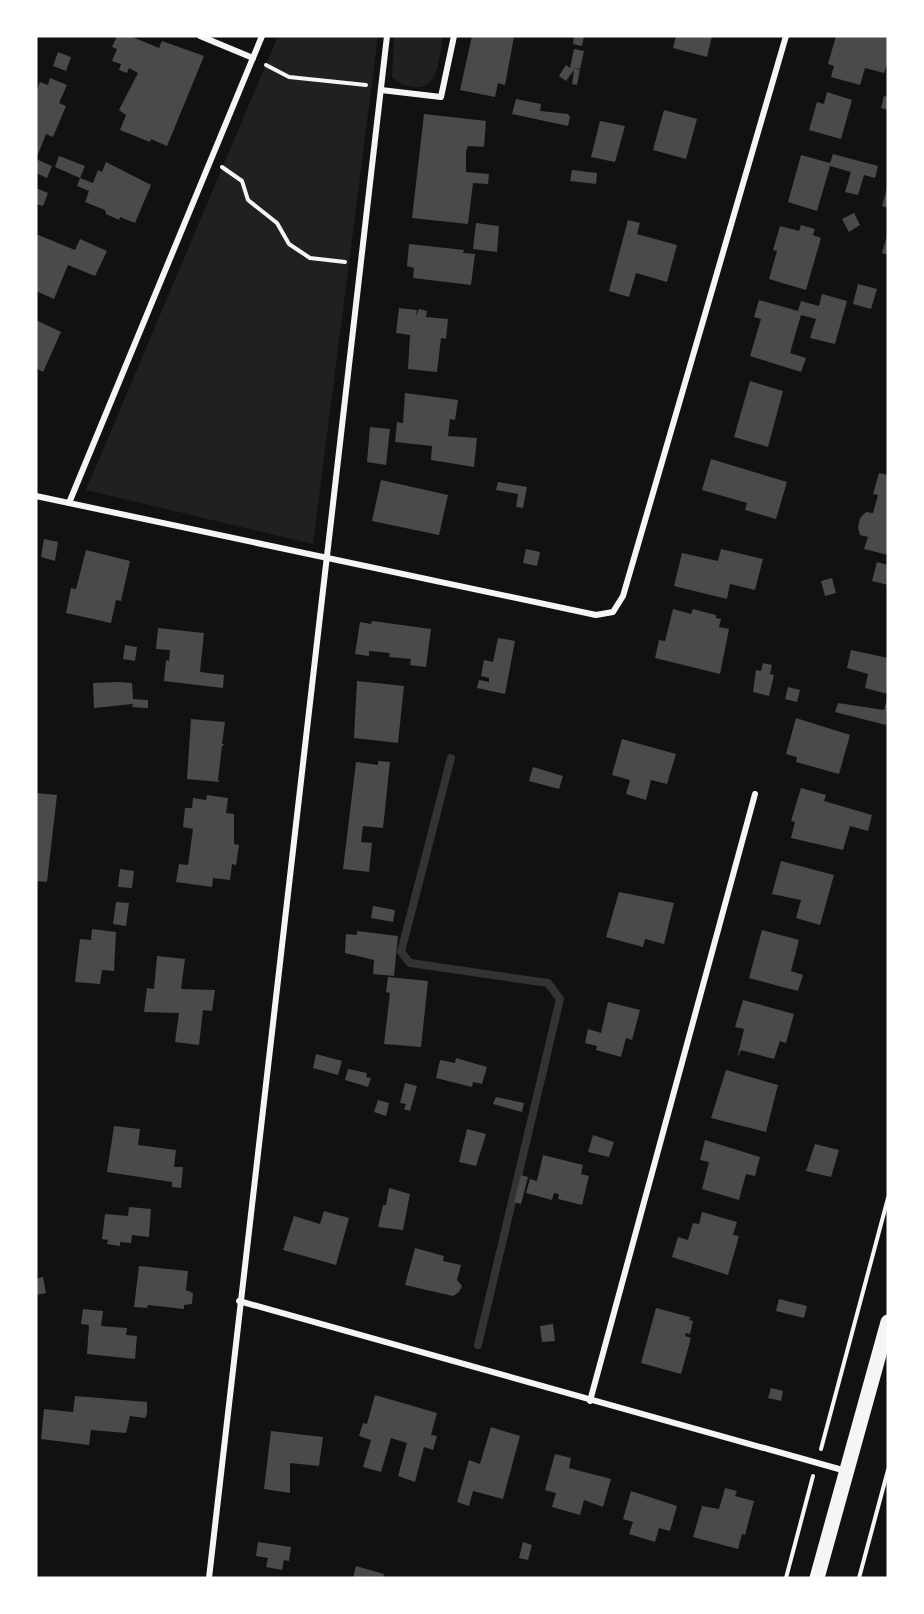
<svg xmlns="http://www.w3.org/2000/svg" width="924" height="1614" font-family="'PT Sans Narrow',sans-serif">
<rect width="100%" height="100%" fill="#111"/>
<!-- green -->
<g fill="#202020">
<polygon points="278,36 378,36 313,544 86,490"/>
<path d="M 394,36 L 443,36 C 439,55 440,91 413,87 C 405,86 397,83 392,77 Z"/>
</g>
<g fill="none" stroke-linecap="round" stroke-linejoin="round">
<!-- stream -->
<polyline stroke="#333" stroke-width="8" points="451,758 401,952 410,963 548,983 560,999 478,1345"/>
</g>
<!-- building -->
<g fill="#4a4a4a">
<polygon points="117,36 130,36 159,48 162,41 204,56 167,146 151,139 150,142 120,130 126,115 119,110 138,73 129,68 127,73 119,70 121,64 112,61 117,49 112,47"/>
<polygon points="472,36 514,37 505,85 498,83 495,97 460,90"/>
<polygon points="574,36 584,36 582,46 573,44"/>
<polygon points="676,36 712,36 707,57 673,48"/>
<polygon points="836,36 888,36 888,62 884,73 865,68 860,85 831,77 834,66 828,64"/>
<polygon points="574,49 584,51 580,69 573,68 580,70 577,85 572,84 574,70 566,81 559,76 566,65 570,68"/>
<polygon points="58,52 71,57 66,71 53,66"/>
<polygon points="50,78 67,85 59,103 66,106 53,137 46,134 36,159 52,166 47,178 36,173 36,92 40,82 48,85"/>
<polygon points="827,92 852,100 841,139 809,130 817,102 824,104"/>
<polygon points="884,96 888,97 888,110 881,108"/>
<polygon points="516,99 541,104 540,111 568,114 570,117 568,126 512,114"/>
<polygon points="664,110 697,119 686,159 653,150"/>
<polygon points="424,114 486,121 484,147 468,146 466,151 466,172 489,174 488,184 473,183 468,224 412,218"/>
<polygon points="600,121 625,126 615,162 591,157"/>
<polygon points="833,154 878,166 875,178 864,175 858,195 845,192 851,172 830,166 817,211 788,202 801,155 830,163"/>
<polygon points="59,156 85,166 80,178 55,167"/>
<polygon points="106,162 151,185 135,223 120,217 119,220 106,214 105,210 85,202 89,191 77,186 80,178 93,183 98,170 102,172"/>
<polygon points="572,170 597,173 596,184 570,181"/>
<polygon points="36,188 48,193 43,206 36,204"/>
<polygon points="887,188 888,188 888,208 882,206"/>
<polygon points="854,213 860,225 849,232 842,219"/>
<polygon points="628,220 640,223 637,234 677,245 667,282 636,273 629,297 609,291"/>
<polygon points="476,223 499,226 497,252 473,249"/>
<polygon points="801,225 815,229 813,235 821,238 806,290 769,279 777,251 773,250 780,226 799,231"/>
<polygon points="36,234 75,250 80,239 107,251 95,276 68,265 54,299 36,291"/>
<polygon points="887,236 888,236 888,255 882,253"/>
<polygon points="409,244 464,250 463,253 475,254 471,285 413,278 414,268 407,266"/>
<polygon points="858,284 877,289 871,309 853,304"/>
<polygon points="822,294 847,301 835,344 810,338 816,319 801,315 790,353 806,358 801,372 750,356 761,319 754,317 759,300 798,311 801,301 819,306"/>
<polygon points="399,308 417,310 416,316 419,309 427,311 426,317 448,319 446,339 441,338 437,372 408,369 410,335 396,333"/>
<polygon points="36,320 61,332 43,372 36,368"/>
<polygon points="750,381 783,391 768,447 734,437"/>
<polygon points="405,393 458,400 455,420 450,419 448,436 477,438 474,467 431,460 432,446 395,442 397,422 403,423"/>
<polygon points="370,427 390,429 386,465 367,462"/>
<polygon points="711,459 787,482 776,519 745,510 747,503 702,490"/>
<polygon points="879,473 888,475 888,555 864,549 868,537 860,535 858,527 860,518 866,512 873,513 878,495 873,494"/>
<polygon points="381,480 448,495 439,535 372,521"/>
<polygon points="498,482 527,487 523,508 516,507 518,494 496,490"/>
<polygon points="44,539 58,542 55,561 41,557"/>
<polygon points="526,549 540,552 537,566 523,563"/>
<polygon points="721,549 763,559 755,590 730,584 727,599 674,586 682,553 718,561"/>
<polygon points="86,550 130,561 121,601 116,600 111,623 66,613 71,588 76,589"/>
<polygon points="877,562 888,565 888,585 872,581"/>
<polygon points="832,578 836,593 825,596 821,581"/>
<polygon points="673,609 691,614 693,609 716,615 716,618 721,619 719,627 729,629 720,674 655,658 659,640 665,641"/>
<polygon points="372,621 431,629 426,667 410,665 411,659 389,657 390,653 369,651 369,656 355,654 360,622 371,624"/>
<polygon points="158,628 204,633 200,672 224,675 223,688 164,681 166,660 169,661 170,650 156,649"/>
<polygon points="498,638 515,641 505,694 477,688 479,680 489,682 489,678 481,676 484,660 493,662"/>
<polygon points="125,645 137,647 135,661 123,659"/>
<polygon points="851,650 888,658 888,694 865,688 868,674 847,668"/>
<polygon points="763,663 772,665 770,674 774,675 769,696 753,692 756,670 761,671"/>
<polygon points="357,681 404,686 398,743 354,738"/>
<polygon points="119,682 132,683 133,699 148,700 148,708 132,707 133,704 94,708 93,683"/>
<polygon points="788,687 800,690 797,702 785,699"/>
<polygon points="888,695 886,725 835,712 838,703 884,710"/>
<polygon points="796,718 850,735 839,774 796,762 797,757 786,754"/>
<polygon points="191,719 225,722 222,744 225,744 222,746 218,780 220,782 187,779"/>
<polygon points="622,739 676,754 667,784 651,780 646,800 626,794 630,780 612,775"/>
<polygon points="378,761 390,762 383,828 363,826 361,842 372,843 369,872 343,869 356,762 378,765"/>
<polygon points="533,767 563,776 559,789 529,781"/>
<polygon points="801,788 826,795 824,801 872,815 868,831 850,826 843,850 791,838 795,822 791,821"/>
<polygon points="36,793 57,795 47,882 36,881"/>
<polygon points="207,795 228,798 226,813 234,814 234,844 239,845 236,865 232,864 230,880 213,878 212,887 176,882 179,864 188,865 193,829 183,827 185,808 192,808 193,798 206,800"/>
<polygon points="781,861 834,875 820,925 796,918 801,900 772,894"/>
<polygon points="120,869 134,871 132,888 118,887"/>
<polygon points="619,892 674,903 664,944 645,939 643,947 606,937"/>
<polygon points="116,902 129,903 126,926 113,924"/>
<polygon points="373,906 395,910 393,922 371,918"/>
<polygon points="92,929 116,932 114,971 102,970 100,984 75,982 80,939 91,940"/>
<polygon points="762,930 799,940 791,971 803,975 798,991 749,978"/>
<polygon points="357,931 398,936 394,976 373,974 374,960 345,953 346,934 357,935"/>
<polygon points="157,956 185,959 181,989 215,990 212,1011 203,1010 199,1045 175,1042 179,1013 144,1012 147,988 154,989"/>
<polygon points="388,977 428,981 421,1047 384,1044 390,993 386,992"/>
<polygon points="743,1000 794,1014 786,1043 780,1041 774,1059 741,1050 737,1058 744,1029 735,1027"/>
<polygon points="608,1002 640,1010 632,1040 626,1038 621,1057 596,1050 597,1046 585,1043 588,1029 601,1033"/>
<polygon points="316,1054 342,1061 338,1075 313,1068"/>
<polygon points="456,1058 487,1067 482,1084 473,1082 472,1087 436,1078 440,1060 455,1063"/>
<polygon points="348,1069 367,1073 366,1077 371,1078 368,1087 345,1080"/>
<polygon points="726,1070 778,1085 766,1132 711,1118"/>
<polygon points="405,1083 417,1086 410,1111 404,1109 406,1104 400,1103"/>
<polygon points="496,1097 524,1103 522,1112 493,1104"/>
<polygon points="378,1100 389,1103 386,1116 374,1112"/>
<polygon points="114,1126 140,1129 138,1145 176,1150 174,1167 183,1167 181,1188 172,1187 172,1182 107,1172"/>
<polygon points="467,1129 486,1134 476,1166 459,1162"/>
<polygon points="593,1135 614,1142 609,1157 588,1152"/>
<polygon points="705,1140 760,1157 755,1176 746,1174 739,1200 702,1189 709,1162 700,1160"/>
<polygon points="815,1144 839,1150 831,1177 806,1171"/>
<polygon points="543,1155 583,1165 581,1174 589,1176 582,1205 558,1199 559,1194 554,1193 552,1200 526,1193 530,1179 537,1181"/>
<polygon points="521,1175 528,1177 521,1204 514,1202"/>
<polygon points="389,1188 410,1194 403,1230 378,1227 383,1205 386,1205"/>
<polygon points="129,1207 151,1209 149,1237 132,1235 131,1243 120,1242 120,1246 107,1244 108,1240 102,1239 105,1214 128,1216"/>
<polygon points="324,1211 349,1218 336,1265 283,1250 294,1216 320,1224"/>
<polygon points="702,1212 737,1222 733,1235 739,1236 728,1275 672,1257 678,1237 688,1240 693,1223 699,1224"/>
<polygon points="415,1248 444,1256 443,1261 461,1265 457,1280 462,1286 459,1292 453,1296 405,1285"/>
<polygon points="139,1266 188,1271 186,1290 193,1293 192,1304 184,1305 184,1309 148,1305 147,1308 134,1307"/>
<polygon points="43,1277 46,1293 36,1295 36,1279"/>
<polygon points="779,1299 807,1306 804,1318 776,1311"/>
<polygon points="656,1308 690,1317 689,1320 693,1321 690,1334 686,1333 685,1336 691,1338 681,1374 641,1363"/>
<polygon points="83,1309 103,1311 101,1326 127,1328 126,1335 137,1336 135,1359 87,1354 89,1325 81,1324"/>
<polygon points="553,1324 555,1341 542,1342 540,1326"/>
<polygon points="771,1388 783,1391 781,1401 768,1398"/>
<polygon points="375,1395 437,1413 431,1435 437,1436 433,1450 424,1447 415,1482 398,1476 407,1443 391,1438 381,1472 363,1467 371,1440 359,1436 363,1423 367,1424"/>
<polygon points="75,1396 147,1402 147,1414 145,1418 130,1416 126,1433 91,1430 89,1445 41,1439 44,1409 73,1412"/>
<polygon points="491,1427 520,1436 503,1499 473,1491 469,1506 457,1502 469,1460 480,1464"/>
<polygon points="271,1431 323,1437 319,1466 290,1463 290,1493 264,1489"/>
<polygon points="555,1454 571,1458 569,1468 611,1479 603,1507 584,1500 580,1515 552,1507 556,1493 545,1490"/>
<polygon points="725,1488 737,1491 735,1496 754,1501 745,1535 742,1534 738,1549 693,1537 702,1506 719,1509"/>
<polygon points="631,1491 677,1506 670,1531 659,1528 655,1542 629,1534 633,1522 623,1519"/>
<polygon points="258,1542 291,1547 289,1561 284,1560 282,1570 266,1567 268,1558 256,1556"/>
<polygon points="523,1542 532,1545 528,1560 519,1558"/>
<polygon points="356,1566 384,1574 383,1578 353,1578"/>
</g>
<g fill="none" stroke-linecap="round" stroke-linejoin="round">
<!-- path -->
<g stroke="#f5f5f5" stroke-width="4">
<polyline points="266,65 289,77 366,85"/>
<polyline points="222,167 242,181 248,200 277,223 289,244 310,258 345,262"/>
<polyline points="821,1449 888,1198"/>
<polyline points="786,1578 813,1476"/>
<polyline points="859,1578 888,1470"/>
</g>
<!-- minor -->
<g stroke="#f5f5f5" stroke-width="6">
<polyline points="200,36 253,58"/>
<polyline points="381,90 441,97 454,36"/>
<polyline points="36,496 596,615 613,612 623,596 786,36"/>
<polyline points="69,503 262,36"/>
<polyline points="239,1301 846,1471"/>
<polyline points="590,1401 755,794"/>
<polyline points="209,1578 387,36"/>
</g>
<!-- primary -->
<polyline stroke="#f5f5f5" stroke-width="15" points="817,1578 888,1322"/>
</g>
<!-- border -->
<rect width="924" height="1614" fill="none" stroke="#ffffff" stroke-width="75"/>
</svg>
